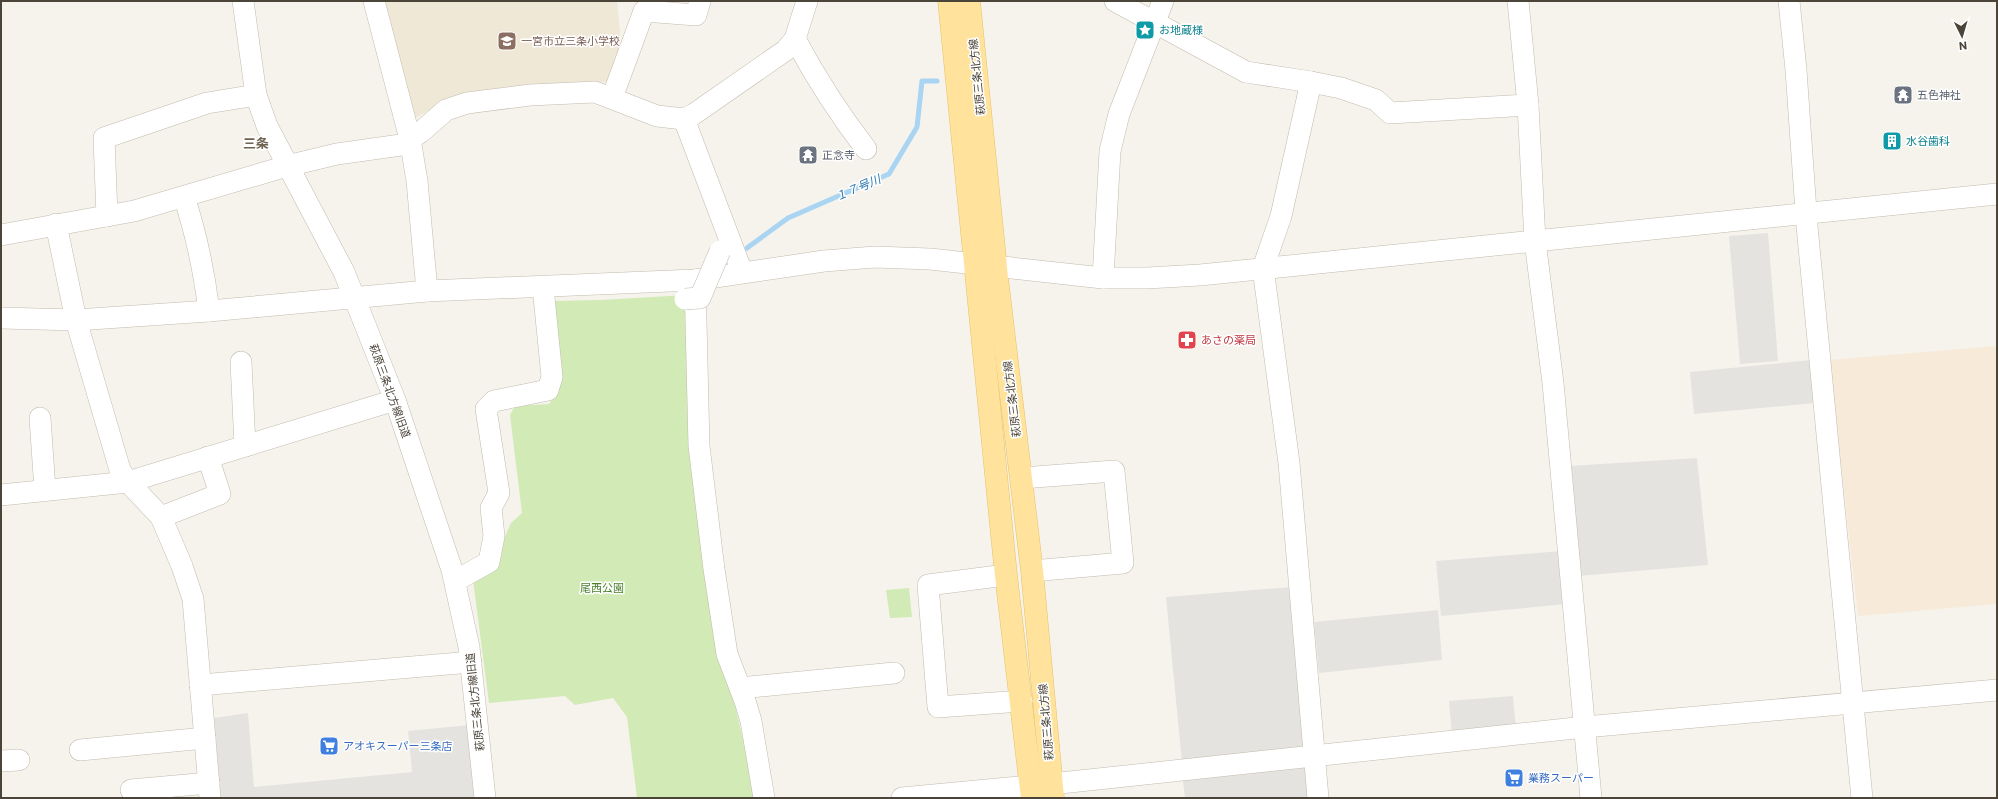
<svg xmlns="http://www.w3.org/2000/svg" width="1998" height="799" font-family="Commissioner,'Noto Sans JP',sans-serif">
<rect width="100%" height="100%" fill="#f6f3ec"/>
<!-- commercial -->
<polygon fill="#f7ead8" points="1997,346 1997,604 1858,616 1829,360"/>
<!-- education -->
<polygon fill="#efe8d6" points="385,1 617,1 625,81 502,88 458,95 413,119"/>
<!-- green -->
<g fill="#d2eab5">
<polygon points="687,295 688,421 728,676 757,798 637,798 627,717 613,698 575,705 565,696 489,703 473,580 490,569 511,523 522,513 510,415 515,406 549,404 558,391 552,301 601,300"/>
<polygon points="909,588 912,617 890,618 886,590"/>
</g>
<!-- parking -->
<g fill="#e5e3e0">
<polygon points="1768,233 1778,361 1740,364 1729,236"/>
<polygon points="1812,360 1816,403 1694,414 1690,372"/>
<polygon points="1697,458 1708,565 1578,576 1569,466"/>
<polygon points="1562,551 1567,604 1441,616 1436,561"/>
<polygon points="1291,587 1305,742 1298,754 1182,763 1166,597"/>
<polygon points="1438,610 1442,660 1319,673 1314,622"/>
<polygon points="1513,696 1516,729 1452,737 1449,701"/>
<polygon points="248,713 254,787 412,772 408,731 469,725 477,798 221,798 214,718"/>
<polygon points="1300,761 1308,768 1311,798 1185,798 1182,773"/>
</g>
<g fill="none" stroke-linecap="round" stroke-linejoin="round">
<!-- stream -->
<polyline stroke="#a9d4f2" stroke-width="5" points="747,248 788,218 889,174 917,127 922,81 937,81"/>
<!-- minor casing -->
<g stroke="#c2bbae" stroke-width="22">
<g id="minor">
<polyline points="243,1 256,95 267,126 344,272 354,297 395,400 452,570 469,647 485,798"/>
<polyline points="374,1 410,139 417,181 427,291"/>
<polyline points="1115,1 1246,72 1311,82 1341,88 1376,100 1390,113 1528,105"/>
<polyline points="1518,1 1528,105 1535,241 1553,383 1591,798"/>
<polyline points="1789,1 1796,70 1807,226 1862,798"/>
<path d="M 795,39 C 816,78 839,114 866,149"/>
<polyline points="1311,82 1281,216 1263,268 1289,463 1318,798"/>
<polyline points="612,98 644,11 696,15 700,1"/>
<polyline points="684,119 742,272"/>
<path d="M 184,197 C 197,236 204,271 209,311"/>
<polyline points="107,216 104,138 207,103 256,95"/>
<polyline points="56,224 76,320 120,470 128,482 161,517 182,566 193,599 210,798"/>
<polyline points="1,235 134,211 287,166 337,154 401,145 421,132 446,110 467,103 530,95 595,92 657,116 684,119 694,114 786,50 795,39 807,1"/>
<polyline points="1103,278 1110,151 1119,114 1163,1"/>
<polyline points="695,280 699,446 714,569 727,654 745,701 751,721 764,798"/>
<polyline points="1,318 76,320 209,311 427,291 695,280 824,261 875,257 930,259 1103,278 1147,278 1200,275 1997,194"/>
<polyline points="241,362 245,446"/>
<polyline points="40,418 45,490"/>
<polyline points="1022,478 1114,471 1123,563 1032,571"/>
<polyline points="1,495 128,482 395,400"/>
<polyline points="161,517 220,494 208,457"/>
<polyline points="1006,575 928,585 938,707 1022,701"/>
<polyline points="455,581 489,562 494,536 491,508 499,493 486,409 494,401 548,390 552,377 543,287"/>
<polyline points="200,685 471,662"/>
<polyline points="740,688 894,673"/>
<polyline points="80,750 205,738"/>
<polyline points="1,761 19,760"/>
<polyline points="131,790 209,783"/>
<polyline points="902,798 1051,784 1585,727 1997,690"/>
</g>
</g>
<!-- major casing -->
<g stroke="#e6c16a" stroke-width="23">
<g id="major">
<polyline points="949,1 1006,575 1032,798"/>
<polyline points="969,1 997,278 1032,571 1053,798"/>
</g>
</g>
<!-- minor -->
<use href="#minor" stroke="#fff" stroke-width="21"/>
<!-- major -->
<use href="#major" stroke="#ffe39c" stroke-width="22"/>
<!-- minor-bridge casing -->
<g stroke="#c2bbae" stroke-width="22" stroke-linecap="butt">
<polyline id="minor-bridge" points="685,299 700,298 720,251"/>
</g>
<!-- minor-bridge -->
<use href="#minor-bridge" stroke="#fff" stroke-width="21"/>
</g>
<!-- icons -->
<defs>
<g id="sight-square" transform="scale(1)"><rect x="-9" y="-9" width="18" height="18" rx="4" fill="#0f9aa8" stroke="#fff"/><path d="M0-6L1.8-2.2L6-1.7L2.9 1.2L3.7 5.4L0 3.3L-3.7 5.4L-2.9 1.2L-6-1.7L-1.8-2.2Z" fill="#fff"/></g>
<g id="school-square" transform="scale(1)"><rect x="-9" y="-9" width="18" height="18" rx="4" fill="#8d6e63" stroke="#fff"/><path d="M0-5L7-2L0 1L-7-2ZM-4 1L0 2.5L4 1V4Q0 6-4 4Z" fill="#fff"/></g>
<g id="temple-square" transform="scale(1)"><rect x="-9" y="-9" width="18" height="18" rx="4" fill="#6b7280" stroke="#fff"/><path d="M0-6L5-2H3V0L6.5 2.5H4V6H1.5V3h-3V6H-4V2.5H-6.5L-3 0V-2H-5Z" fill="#fff"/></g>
<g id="building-square" transform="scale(1)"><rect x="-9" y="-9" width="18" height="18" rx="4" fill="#0f9aa8" stroke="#fff"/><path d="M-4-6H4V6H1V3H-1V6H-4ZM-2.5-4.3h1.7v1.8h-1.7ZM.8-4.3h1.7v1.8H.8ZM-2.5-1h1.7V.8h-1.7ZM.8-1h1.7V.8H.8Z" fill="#fff"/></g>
<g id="pharmacy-square" transform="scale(1)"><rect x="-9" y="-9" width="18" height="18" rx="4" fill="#e0444e" stroke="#fff"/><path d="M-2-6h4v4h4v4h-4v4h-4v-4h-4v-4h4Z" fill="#fff"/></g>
<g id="supermarket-square" transform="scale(1)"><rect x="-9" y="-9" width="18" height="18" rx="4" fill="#3f7fe0" stroke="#fff"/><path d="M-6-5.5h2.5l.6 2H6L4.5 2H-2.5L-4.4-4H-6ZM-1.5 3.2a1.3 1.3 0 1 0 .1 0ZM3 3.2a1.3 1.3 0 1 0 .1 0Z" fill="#fff"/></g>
</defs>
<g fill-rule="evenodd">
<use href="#sight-square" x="1145" y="30"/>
<use href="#school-square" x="507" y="41"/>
<use href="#temple-square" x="1903" y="95"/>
<use href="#building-square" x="1892" y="141"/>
<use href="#temple-square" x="808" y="155"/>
<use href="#pharmacy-square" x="1187" y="340"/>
<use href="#supermarket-square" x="329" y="746"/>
<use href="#supermarket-square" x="1514" y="778"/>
</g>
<g text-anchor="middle" stroke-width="3" stroke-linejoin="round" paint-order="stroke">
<!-- culture labels -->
<g font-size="11" fill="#0d838f" stroke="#fff" text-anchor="start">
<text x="1159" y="34">お地蔵様</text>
<text x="1906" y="145">水谷歯科</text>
</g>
<!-- education labels -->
<g font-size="11" fill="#785e54" stroke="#fff" text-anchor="start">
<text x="521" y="45">一宮市立三条小学校</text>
</g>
<!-- street labels -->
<g font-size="11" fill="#4b4439" stroke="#fff">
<text transform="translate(977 77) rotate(-96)" y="4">萩原三条北方線</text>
<text transform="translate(390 391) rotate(70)" y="4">萩原三条北方線旧道</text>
<text transform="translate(1012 399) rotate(-97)" y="4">萩原三条北方線</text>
<text transform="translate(475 702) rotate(-96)" y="4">萩原三条北方線旧道</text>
<text transform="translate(1046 722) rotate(-95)" y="4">萩原三条北方線</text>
</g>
<!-- worship labels -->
<g font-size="11" fill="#5b616d" stroke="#fff" text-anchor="start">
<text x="1917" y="99">五色神社</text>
<text x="822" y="159">正念寺</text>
</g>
<!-- health labels -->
<g font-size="11" fill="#be3a42" stroke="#fff" text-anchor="start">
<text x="1201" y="344">あさの薬局</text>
</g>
<!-- park labels -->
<g font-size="11" fill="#4a7f2a" stroke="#fff">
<text x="602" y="592">尾西公園</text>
</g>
<!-- shop labels -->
<g font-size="11" fill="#366cbe" stroke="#fff" text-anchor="start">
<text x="343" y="750">アオキスーパー三条店</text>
<text x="1528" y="782">業務スーパー</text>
</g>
<!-- water labels -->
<g font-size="12" font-style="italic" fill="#2e7ab2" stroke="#fff">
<text transform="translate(858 188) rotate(-23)" y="4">１７号川</text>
</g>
<!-- quarter labels -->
<g font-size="13" font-weight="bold" fill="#6e6250" stroke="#fff">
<text x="256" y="148">三条</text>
</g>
</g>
<!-- border -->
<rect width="1998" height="799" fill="none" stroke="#4b4439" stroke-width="4"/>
<!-- north arrow -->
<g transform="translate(1962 36) rotate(175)" stroke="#ffffff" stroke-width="3" paint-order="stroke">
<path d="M0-3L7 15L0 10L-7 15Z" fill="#4b4439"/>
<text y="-6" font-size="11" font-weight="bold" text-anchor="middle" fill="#4b4439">N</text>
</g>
</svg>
